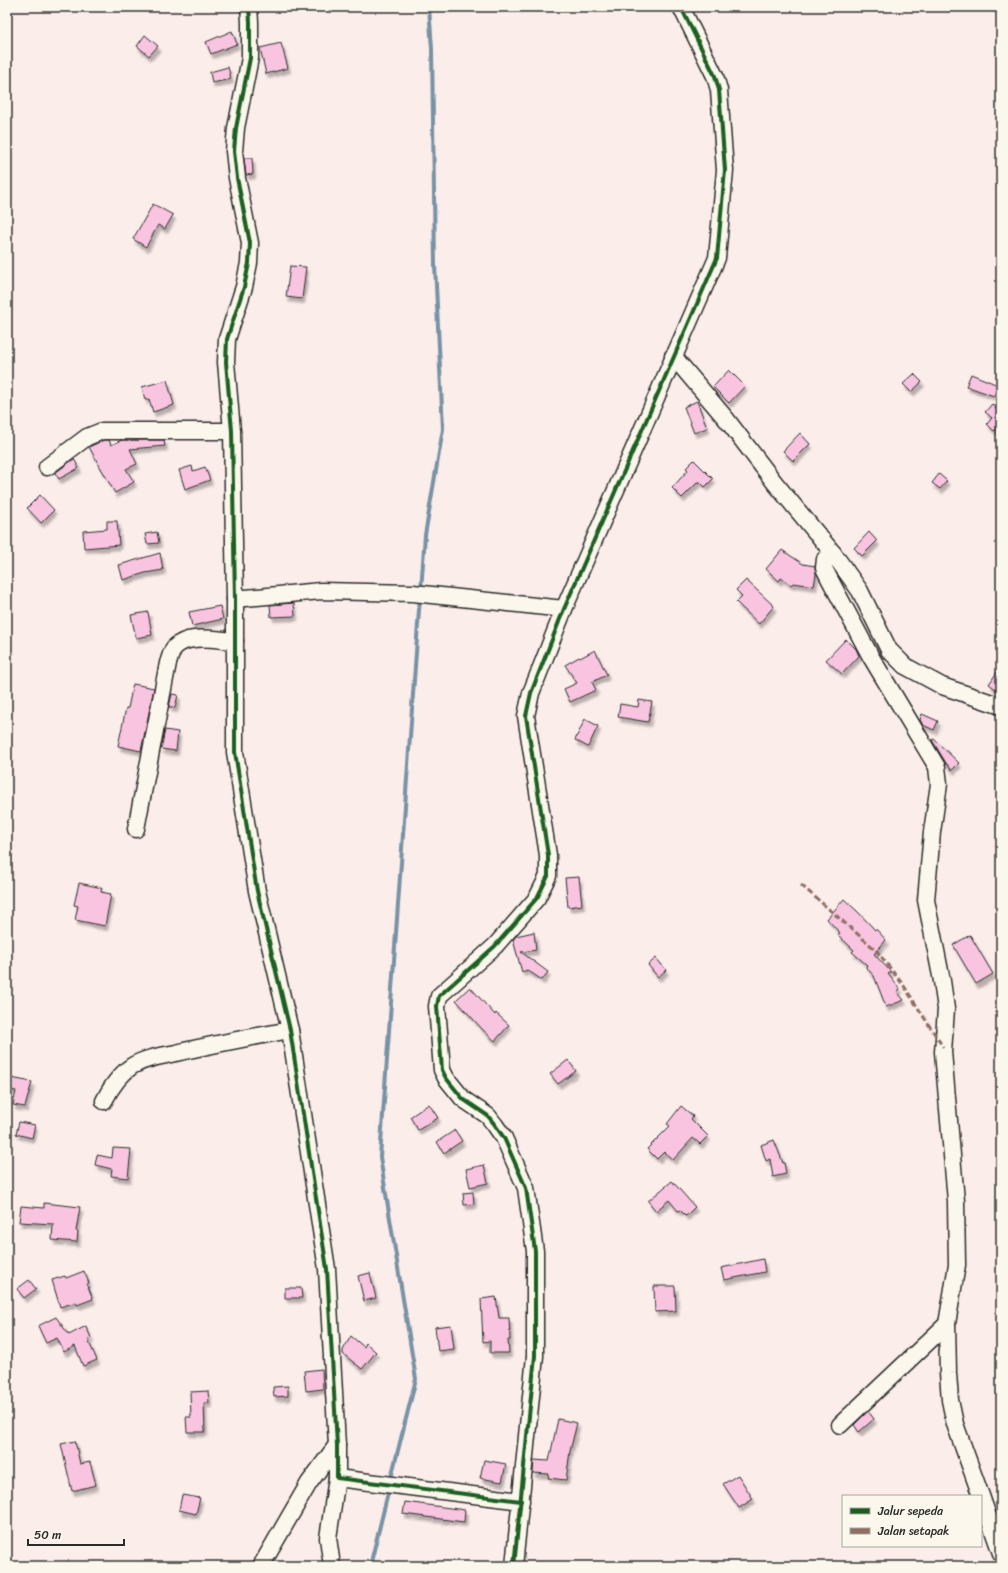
<svg xmlns="http://www.w3.org/2000/svg" width="1008" height="1573" font-family="Sriracha,sans-serif">
<defs>
<filter id="shadow"><feDropShadow dx="2.5" dy="4.5" stdDeviation="1" flood-color="#0004"/></filter>
</defs>
<rect width="100%" height="100%" fill="#fbedea"/>
<filter id="ink" filterUnits="userSpaceOnUse"><feTurbulence type="fractalNoise" baseFrequency=".025" numOctaves="2"/><feDisplacementMap in="SourceGraphic" scale="8" xChannelSelector="R" yChannelSelector="G"/><feConvolveMatrix kernelMatrix="1 2 1 2 8 2 1 2 1" color-interpolation-filters="sRGB"/></filter>
<g filter="url(#ink)">
<g fill="none" stroke-linecap="round" stroke-linejoin="round">
<!-- stream -->
<g stroke="#7892a5" stroke-width="4">
<polyline points="421,590 425,535 443,429 435,265 432,49 429,7"/>
<polyline points="390,1482 416,1379 380,1157 420,596"/>
<polyline points="370,1566 389,1489"/>
</g>
</g>
<!-- building -->
<g fill="#f9c4e0" stroke="#2b2b2b" filter="url(#shadow)">
<polygon points="232,31 237,44 211,54 206,42"/>
<polygon points="145,35 158,46 149,56 137,46"/>
<polygon points="281,43 288,68 266,74 260,48"/>
<polygon points="228,67 231,79 212,83 210,72"/>
<polygon points="244,158 252,158 253,174 246,175"/>
<polygon points="153,204 173,215 165,229 158,225 146,247 133,239"/>
<polygon points="290,266 306,267 302,299 286,297"/>
<polygon points="729,370 745,386 729,403 713,387"/>
<polygon points="914,374 922,382 911,392 903,384"/>
<polygon points="971,374 998,385 994,396 966,386"/>
<polygon points="167,380 174,405 153,412 149,399 145,400 142,387"/>
<polygon points="697,401 707,428 694,433 684,407"/>
<polygon points="992,404 999,412 1001,410 1001,427 1000,426 994,431 987,424 992,418 985,412"/>
<polygon points="800,433 810,444 793,461 783,451"/>
<polygon points="104,440 109,440 111,445 122,440 164,440 165,446 130,449 137,464 126,469 134,482 115,493 89,447"/>
<polygon points="74,459 79,468 59,479 55,473"/>
<polygon points="694,460 713,479 705,487 699,481 682,498 672,488 688,470 686,468"/>
<polygon points="192,466 193,471 205,467 210,480 185,489 179,470"/>
<polygon points="939,474 947,481 940,489 932,483"/>
<polygon points="40,495 54,510 41,523 27,508"/>
<polygon points="107,521 117,521 119,545 84,548 83,531 107,529"/>
<polygon points="157,532 159,543 147,544 145,534"/>
<polygon points="869,532 877,541 862,556 854,548"/>
<polygon points="782,550 803,564 815,566 816,574 814,586 793,583 791,585 781,578 779,581 766,569"/>
<polygon points="160,553 163,570 145,573 123,580 119,565"/>
<polygon points="746,580 774,606 759,624 736,602 742,596 736,590"/>
<polygon points="294,603 295,616 271,617 270,605"/>
<polygon points="220,606 223,619 192,626 189,612"/>
<polygon points="148,612 152,635 136,638 131,615"/>
<polygon points="846,639 856,649 859,656 842,674 826,660"/>
<polygon points="595,650 607,675 592,682 596,690 570,702 564,689 577,683 565,665 579,657 580,658"/>
<polygon points="1001,666 1001,693 989,684"/>
<polygon points="133,684 154,688 141,751 118,746 126,708 128,708"/>
<polygon points="172,694 178,695 175,708 169,707"/>
<polygon points="639,700 652,702 648,722 618,717 620,704 638,707"/>
<polygon points="922,714 938,721 934,730 923,725 920,720"/>
<polygon points="585,719 598,726 588,747 575,740"/>
<polygon points="165,730 178,732 176,751 161,749"/>
<polygon points="934,739 959,763 952,770 946,763 932,740"/>
<polygon points="579,877 582,905 568,907 565,878"/>
<polygon points="79,883 102,888 101,892 111,894 105,926 75,920 78,906 74,905"/>
<polygon points="844,899 858,912 875,930 876,929 886,940 874,954 891,972 888,974 900,989 897,992 904,1000 886,1007 874,976 866,967 867,965 852,952 854,950 838,935 840,933 827,919"/>
<polygon points="534,932 536,950 521,952 548,972 542,980 527,970 522,972 513,940 516,936"/>
<polygon points="970,935 993,974 976,984 953,945"/>
<polygon points="656,958 666,970 658,977 648,965"/>
<polygon points="470,987 495,1015 496,1013 509,1025 495,1041 482,1029 456,1000"/>
<polygon points="568,1060 576,1071 558,1084 550,1074"/>
<polygon points="11,1078 32,1082 25,1107 13,1105 16,1091 9,1090"/>
<polygon points="429,1104 438,1118 418,1130 410,1117"/>
<polygon points="681,1106 693,1116 691,1119 708,1136 700,1144 693,1138 673,1160 664,1152 657,1159 647,1149 670,1126 667,1124"/>
<polygon points="19,1122 35,1125 32,1138 16,1134"/>
<polygon points="455,1130 462,1141 444,1153 437,1142"/>
<polygon points="774,1140 783,1163 784,1162 786,1174 773,1177 770,1159 766,1161 761,1145"/>
<polygon points="113,1148 131,1149 128,1178 111,1176 112,1169 95,1165 97,1155 112,1158"/>
<polygon points="484,1165 488,1183 470,1187 466,1169"/>
<polygon points="672,1181 695,1207 686,1216 680,1210 678,1211 669,1200 656,1211 648,1201"/>
<polygon points="473,1192 474,1204 464,1205 463,1193"/>
<polygon points="44,1203 80,1207 76,1231 78,1231 77,1242 52,1240 53,1224 19,1222 21,1206 44,1208"/>
<polygon points="763,1259 765,1272 724,1280 721,1268"/>
<polygon points="84,1271 89,1283 87,1284 93,1299 77,1305 76,1302 60,1307 52,1280 65,1276 66,1278"/>
<polygon points="370,1273 376,1298 364,1301 358,1276"/>
<polygon points="29,1280 36,1289 24,1298 17,1289"/>
<polygon points="654,1286 675,1286 676,1311 655,1312"/>
<polygon points="285,1288 301,1288 302,1298 285,1298"/>
<polygon points="496,1297 499,1318 509,1318 510,1340 508,1340 509,1353 490,1353 490,1341 483,1342 481,1299"/>
<polygon points="56,1317 69,1335 86,1326 91,1338 88,1340 97,1360 83,1366 75,1346 64,1352 57,1338 46,1343 38,1326"/>
<polygon points="451,1325 454,1349 438,1351 435,1327"/>
<polygon points="351,1336 364,1347 366,1343 376,1352 362,1369 343,1354 343,1350"/>
<polygon points="322,1369 323,1389 306,1391 304,1371"/>
<polygon points="288,1386 288,1396 274,1397 273,1387"/>
<polygon points="208,1391 209,1403 204,1403 205,1432 187,1432 186,1417 191,1417 190,1392"/>
<polygon points="868,1411 874,1419 859,1432 854,1425"/>
<polygon points="558,1419 577,1423 570,1451 566,1480 548,1478 549,1474 533,1473 534,1460 549,1461"/>
<polygon points="75,1441 80,1464 90,1462 96,1485 72,1491 61,1444"/>
<polygon points="484,1460 506,1464 502,1482 480,1478"/>
<polygon points="738,1475 753,1499 739,1508 723,1484"/>
<polygon points="182,1495 200,1498 196,1514 179,1510"/>
<polygon points="405,1502 465,1510 464,1522 403,1514"/>
</g>
<g fill="none" stroke-linecap="round" stroke-linejoin="round">
<!-- minor casing -->
<g stroke="#2b2b2b" stroke-width="19">
<g id="minor">
<polyline points="249,7 250,22 250,58 236,128 234,151 237,178 250,243 249,263 244,287 227,339 226,362 232,431 235,599 235,752 257,891 290,1030 327,1269 337,1445 337,1478 521,1501"/>
<polyline points="673,356 727,420 775,483 833,553 860,591 889,650 905,666 942,686 1001,706"/>
<polyline points="47,467 87,437 102,431 232,431"/>
<polyline points="833,553 825,559 824,568 829,578 871,657 937,767 939,784 932,832 926,900 942,981 946,1009 943,1052 956,1201 957,1265 947,1324 948,1373 950,1400 955,1424 981,1496"/>
<polyline points="235,599 321,591 413,593 564,609"/>
<path d="M 136,829 L 168,663 C 170,658 171,652 174,648 C 187,633 217,640 235,641"/>
<path d="M 104,1101 C 111,1087 119,1075 132,1066 C 145,1058 161,1056 176,1053 C 214,1044 252,1037 290,1030"/>
<polyline points="840,1425 947,1324"/>
<polyline points="981,1496 1001,1553"/>
<polyline points="261,1566 309,1483 337,1445"/>
<polyline points="332,1566 328,1538 337,1478"/>
<polyline points="514,1566 535,1356 535,1251 526,1188 504,1138 495,1125 488,1116 463,1099 446,1078 442,1070 437,1006 439,996 495,946 537,898 548,876 548,855 526,716 531,693 564,609 717,258 725,170 719,90 715,76 681,7"/>
</g>
</g>
<!-- minor -->
<use href="#minor" stroke="#fbf7ec" stroke-width="16"/>
<!-- quiet -->
<polyline stroke="#8d6e63" stroke-width="3" stroke-dasharray="6 3" stroke-linecap="butt" points="801,885 876,950 904,986 943,1047"/>
<!-- cycleway casing -->
<g stroke="#fbf7ec" stroke-width="6">
<g id="cycleway">
<polyline points="249,7 250,22 250,58 236,128 234,151 237,178 250,243 249,263 244,287 227,339 226,362 232,431 235,599 235,752 257,891 290,1030 327,1269 337,1445 337,1478 521,1501"/>
<polyline points="514,1566 535,1356 535,1251 526,1188 504,1138 495,1125 488,1116 463,1099 446,1078 442,1070 437,1006 439,996 495,946 537,898 548,876 548,855 526,716 531,693 564,609 717,258 725,170 719,90 715,76 681,7"/>
</g>
</g>
<!-- cycleway -->
<use href="#cycleway" stroke="#1b5e20" stroke-width="4"/>
</g>
</g>
<!-- margin -->
<rect width="1008" height="1573" fill="none" stroke="#fbf7ec" stroke-width="24"/>
<rect x="12" y="12" width="984" height="1549" fill="none" stroke="#2b2b2b" stroke-width="1.5" filter="url(#ink)"/>
<!-- legend -->
<rect x="842" y="1495" width="140" height="52" fill="#fbf7ec" stroke="#a8a59f"/>
<rect x="850" y="1508" width="20" height="6" fill="#1b5e20" stroke="#a8a59f"/>
<text x="878" y="1515" font-size="12" fill="#2b2b2b">Jalur sepeda</text>
<rect x="850" y="1528" width="20" height="6" fill="#8d6e63" stroke="#a8a59f"/>
<text x="878" y="1535" font-size="12" fill="#2b2b2b">Jalan setapak</text>
<!-- scale -->
<path d="M28 1539v6h96v-6" fill="none" stroke="#2b2b2b" stroke-width="2"/>
<text x="34" y="1539" font-size="12" fill="#2b2b2b" stroke="#fbf7ec" stroke-width="3" paint-order="stroke">50 m</text>
</svg>
